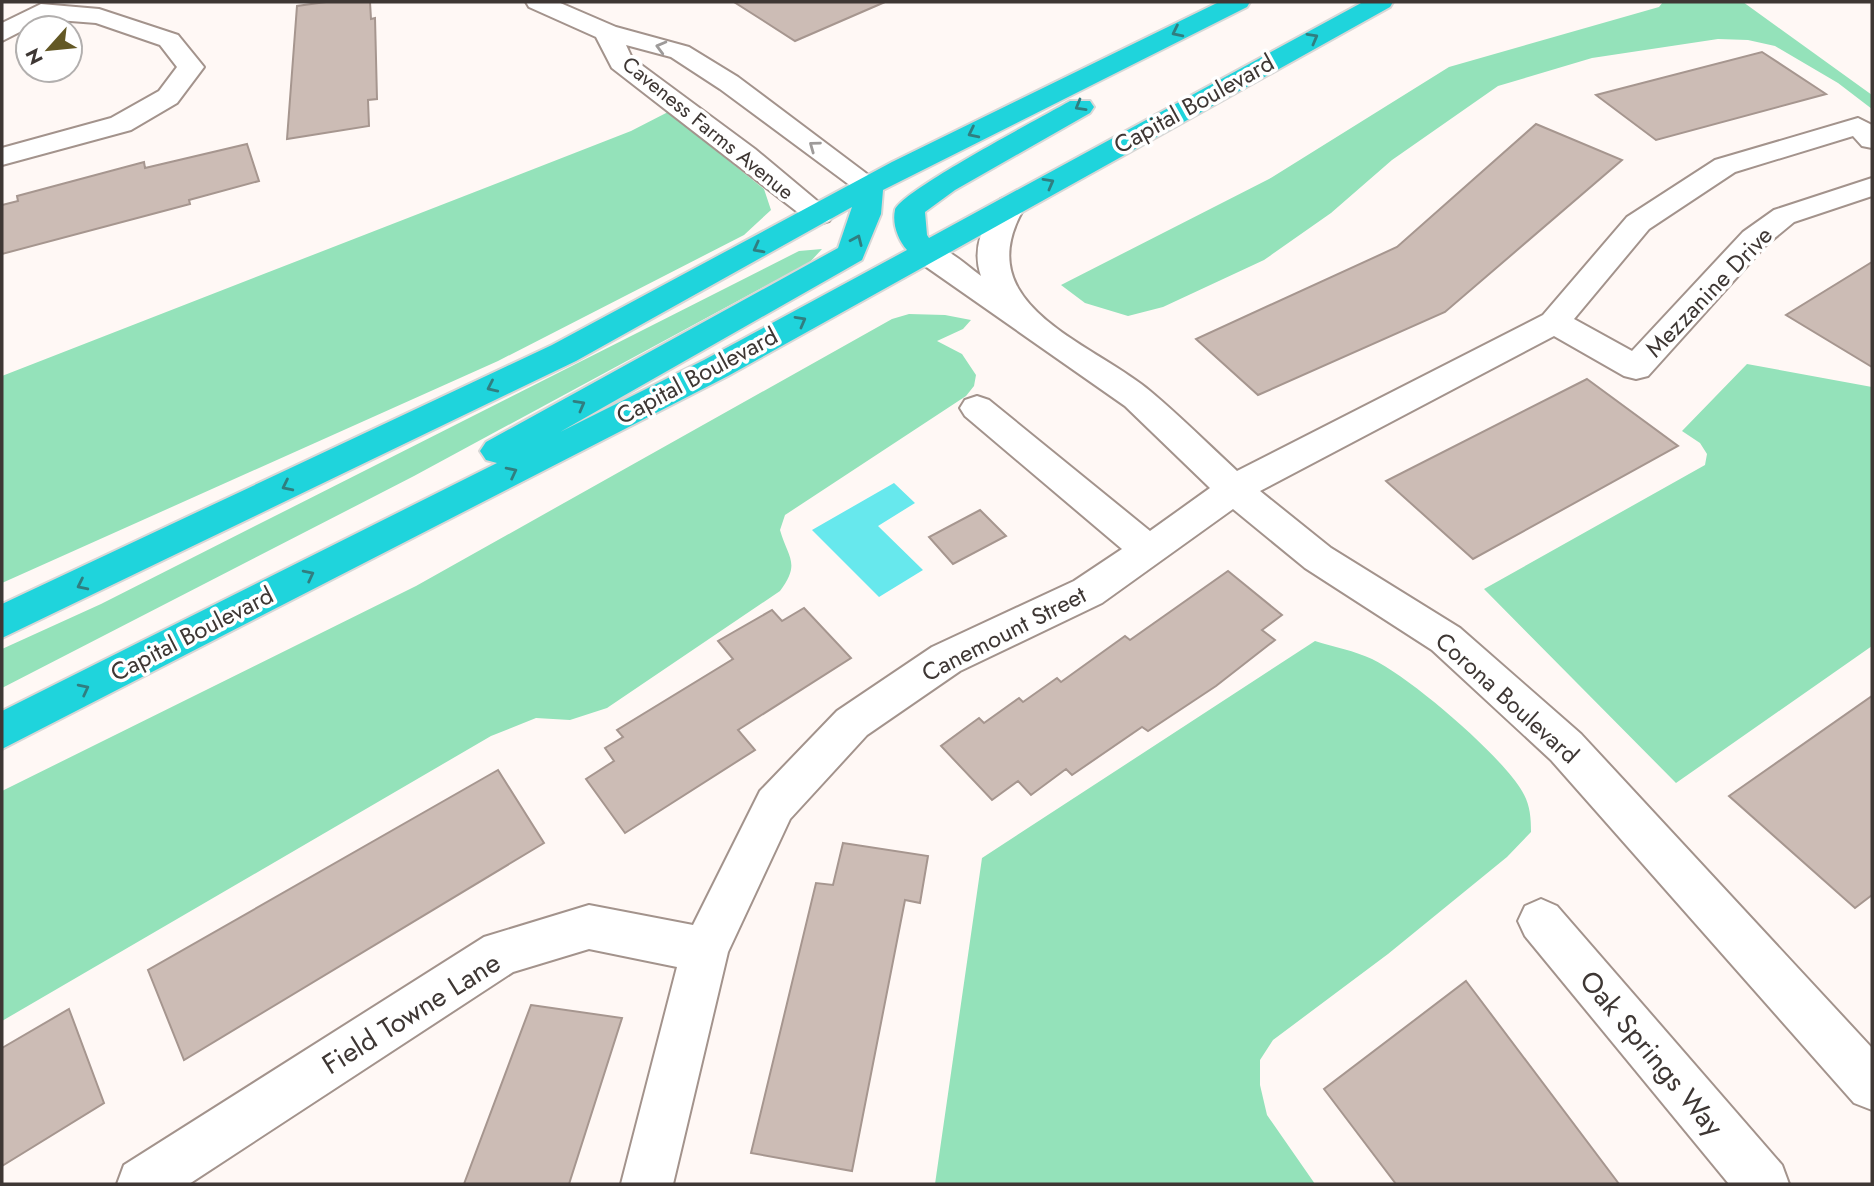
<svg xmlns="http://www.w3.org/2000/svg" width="1874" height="1186" font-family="Jost,sans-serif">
<rect width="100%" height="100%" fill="#fff8f5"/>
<!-- green -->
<g fill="#94e2ba">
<polygon points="1663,2 1743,2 1872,95 1872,109 1838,83 1775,46 1748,40 1718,39 1592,58 1498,86 1392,160 1331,213 1264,260 1163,307 1128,316 1085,303 1061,285 1269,179 1449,67 1659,7"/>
<polygon points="668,112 764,189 771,210 744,235 498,361 2,583 2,376 631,131"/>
<polygon points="822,249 810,262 414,476 2,688 2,649 101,604 799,251"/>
<path d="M 909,314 L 945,315 L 971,320 L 963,329 L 937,341 L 962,354 L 976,375 L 974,386 L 966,396 L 785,515 L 780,530 C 788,558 801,563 780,591 L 607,708 L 570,720 L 536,718 L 491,736 L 2,1021 L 2,791 L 416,586 L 892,319 Z"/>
<polygon points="1747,364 1872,387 1872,646 1676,783 1484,589 1705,465 1707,454 1700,443 1682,431"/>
<path d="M 1315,641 C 1334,647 1355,651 1372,659 C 1411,678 1500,754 1522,791 C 1530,804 1531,817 1531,832 L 1507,857 L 1388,954 L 1273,1040 L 1260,1060 L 1260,1085 L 1267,1115 L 1315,1184 L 935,1184 L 982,858 Z"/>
</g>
<!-- water -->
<polygon fill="#67e8ed" points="894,483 915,503 878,526 923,570 879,597 812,530"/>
<!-- building -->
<g fill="#ccbcb5" stroke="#a6968f" stroke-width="2">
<polygon points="326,2 370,2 371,19 375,18 377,99 368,100 369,126 287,139 297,6"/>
<polygon points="734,2 885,2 795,41"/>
<polygon points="1762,52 1826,94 1656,140 1596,95"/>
<polygon points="1536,124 1622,160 1445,312 1258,395 1196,339 1397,247"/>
<polygon points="247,144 259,181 189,200 190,204 2,254 2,205 18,201 17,196 144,162 145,168"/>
<polygon points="1872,262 1872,367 1786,315"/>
<polygon points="1587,379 1678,446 1473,559 1386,481"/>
<polygon points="980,510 1006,536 953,564 929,537"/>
<polygon points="1228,571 1282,615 1262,630 1275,640 1216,686 1148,731 1142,727 1072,775 1066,769 1031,795 1018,781 992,800 941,746 979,718 984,723 1019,698 1023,702 1057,678 1061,682 1125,636 1130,640"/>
<polygon points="804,608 851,658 738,730 755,750 625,833 586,779 614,761 605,748 623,737 617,730 733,659 718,641 772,610 782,621"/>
<polygon points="1872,696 1872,895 1855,908 1729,796"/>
<polygon points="498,770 544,843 184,1060 148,970"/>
<polygon points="843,843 928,856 920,903 905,900 852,1171 751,1153 816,883 833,885"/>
<polygon points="1466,981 1619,1184 1396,1184 1324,1089"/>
<polygon points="531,1005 622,1018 569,1184 464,1184"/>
<polygon points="69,1009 104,1103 2,1166 2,1048"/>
</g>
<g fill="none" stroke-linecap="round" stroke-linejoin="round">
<!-- minor casing -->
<g stroke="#a3938c" stroke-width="4">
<g id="minor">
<polygon points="526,2 558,2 616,27 689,47 738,77 883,186 879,192 869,195 859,192 720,89 671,57 626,45 632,58 755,149 834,215 829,221 819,224 809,221 612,68 596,37 529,7"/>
<polygon points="41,4 99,9 178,35 204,67 177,103 131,130 2,165 2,148 111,118 159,91 177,67 160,45 96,23 45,19 2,41 2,23"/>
<path d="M 1858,118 L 1872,125 L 1872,148 L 1862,146 L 1853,136 L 1735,172 L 1649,229 L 1574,319 L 1632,351 L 1743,232 L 1774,210 L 1872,178 L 1872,196 L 1794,222 L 1765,246 L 1648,376 L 1636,379 L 1624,376 L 1554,336 L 1260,491 L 1331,548 L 1460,628 L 1581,734 L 1872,1048 L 1872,1110 L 1854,1103 L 1551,760 L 1432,650 L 1305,568 L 1233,509 L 1102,603 L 960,671 L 867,735 L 790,819 L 728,952 L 673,1184 L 621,1184 L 677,967 L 589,949 L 513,972 L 189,1184 L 117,1184 L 124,1165 L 484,937 L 589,905 L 693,925 L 760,791 L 837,711 L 932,647 L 1074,581 L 1122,549 L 965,416 L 960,408 L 965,400 L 977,396 L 989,400 L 1150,531 L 1210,488 L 1125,406 L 915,259 L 911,252 L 915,245 C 940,239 962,262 981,276 C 971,247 984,222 1001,199 L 1011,196 L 1021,199 L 1026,205 C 964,305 1090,341 1150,391 C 1180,416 1208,444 1237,471 L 1543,315 L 1627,217 L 1715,160 Z"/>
<polygon points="1541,899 1557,906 1782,1165 1789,1184 1729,1184 1525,936 1518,921 1525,906"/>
</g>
</g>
<!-- highway casing -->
<g stroke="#d8d7d6" stroke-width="4">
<path id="highway" d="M 1219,2 L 1250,2 L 1247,7 L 883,190 L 881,214 L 862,260 L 560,432 L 704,360 L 907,250 C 898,240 892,224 895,210 C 899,192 1046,115 1070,101 L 1090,101 L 1094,107 L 1090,113 L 955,190 L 925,212 L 927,235 L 929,238 L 1363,2 L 1393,2 L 1390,7 L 728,376 L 2,749 L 2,711 L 497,463 L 486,460 L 480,451 L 486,442 L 838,248 L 852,207 L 576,361 L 2,638 L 2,604 L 552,345 L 892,162 Z"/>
</g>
<!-- minor -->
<use href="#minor" fill="#fff" fill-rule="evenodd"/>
<!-- highway -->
<use href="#highway" fill="#1fd4dc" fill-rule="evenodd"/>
</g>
<!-- one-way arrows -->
<defs><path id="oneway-chevron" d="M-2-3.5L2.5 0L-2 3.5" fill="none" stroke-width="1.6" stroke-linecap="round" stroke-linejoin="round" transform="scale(1.75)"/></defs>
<g stroke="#307e80">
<use href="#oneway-chevron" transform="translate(1177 32) rotate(154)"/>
<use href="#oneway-chevron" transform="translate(1313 38) rotate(-29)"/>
<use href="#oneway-chevron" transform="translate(1080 106) rotate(150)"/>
<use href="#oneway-chevron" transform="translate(973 133) rotate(154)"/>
<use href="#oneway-chevron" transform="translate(1049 183) rotate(-29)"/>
<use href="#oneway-chevron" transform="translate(857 240) rotate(-66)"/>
<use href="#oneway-chevron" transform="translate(758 248) rotate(152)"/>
<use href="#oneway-chevron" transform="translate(801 321) rotate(-29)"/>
<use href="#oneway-chevron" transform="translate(492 387) rotate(155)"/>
<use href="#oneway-chevron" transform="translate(580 405) rotate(-29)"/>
<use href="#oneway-chevron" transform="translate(512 472) rotate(-27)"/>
<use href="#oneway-chevron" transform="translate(287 486) rotate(154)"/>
<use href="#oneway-chevron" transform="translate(309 575) rotate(-27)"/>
<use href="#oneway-chevron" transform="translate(82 585) rotate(154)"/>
<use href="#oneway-chevron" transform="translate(84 689) rotate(-27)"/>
</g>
<g stroke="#9e9b9a">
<use href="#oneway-chevron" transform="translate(661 47) rotate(-165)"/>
<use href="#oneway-chevron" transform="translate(814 146) rotate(-144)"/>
</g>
<g text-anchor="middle" stroke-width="7" stroke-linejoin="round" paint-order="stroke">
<!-- far-street labels -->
<g font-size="21" fill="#3e3734" stroke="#fff">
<text transform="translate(708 128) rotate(39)" y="7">Caveness Farms Avenue</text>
</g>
<!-- street labels -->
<g font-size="24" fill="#3e3734" stroke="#fff">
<text transform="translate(1194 104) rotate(-29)" y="8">Capital Boulevard</text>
<text transform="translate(1709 292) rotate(-46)" y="8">Mezzanine Drive</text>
<text transform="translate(697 376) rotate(-28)" y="8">Capital Boulevard</text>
<text transform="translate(192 634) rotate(-27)" y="8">Capital Boulevard</text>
<text transform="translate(1004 634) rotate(-27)" y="8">Canemount Street</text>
<text transform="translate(1507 698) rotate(42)" y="8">Corona Boulevard</text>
</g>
<!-- near-street labels -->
<g font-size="28" fill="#3e3734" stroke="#fff">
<text transform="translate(411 1013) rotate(-32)" y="10">Field Towne Lane</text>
<text transform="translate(1652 1053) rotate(50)" y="10">Oak Springs Way</text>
</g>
</g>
<!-- border -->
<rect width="1874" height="1186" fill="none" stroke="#3e3734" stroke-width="7"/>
<!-- north arrow -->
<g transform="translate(49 49) rotate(243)"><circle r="33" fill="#ffffff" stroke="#b2afae" stroke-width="2"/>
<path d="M0-5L12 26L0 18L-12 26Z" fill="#635825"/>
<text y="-10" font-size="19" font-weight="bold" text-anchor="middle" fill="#3e3734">N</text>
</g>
</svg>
